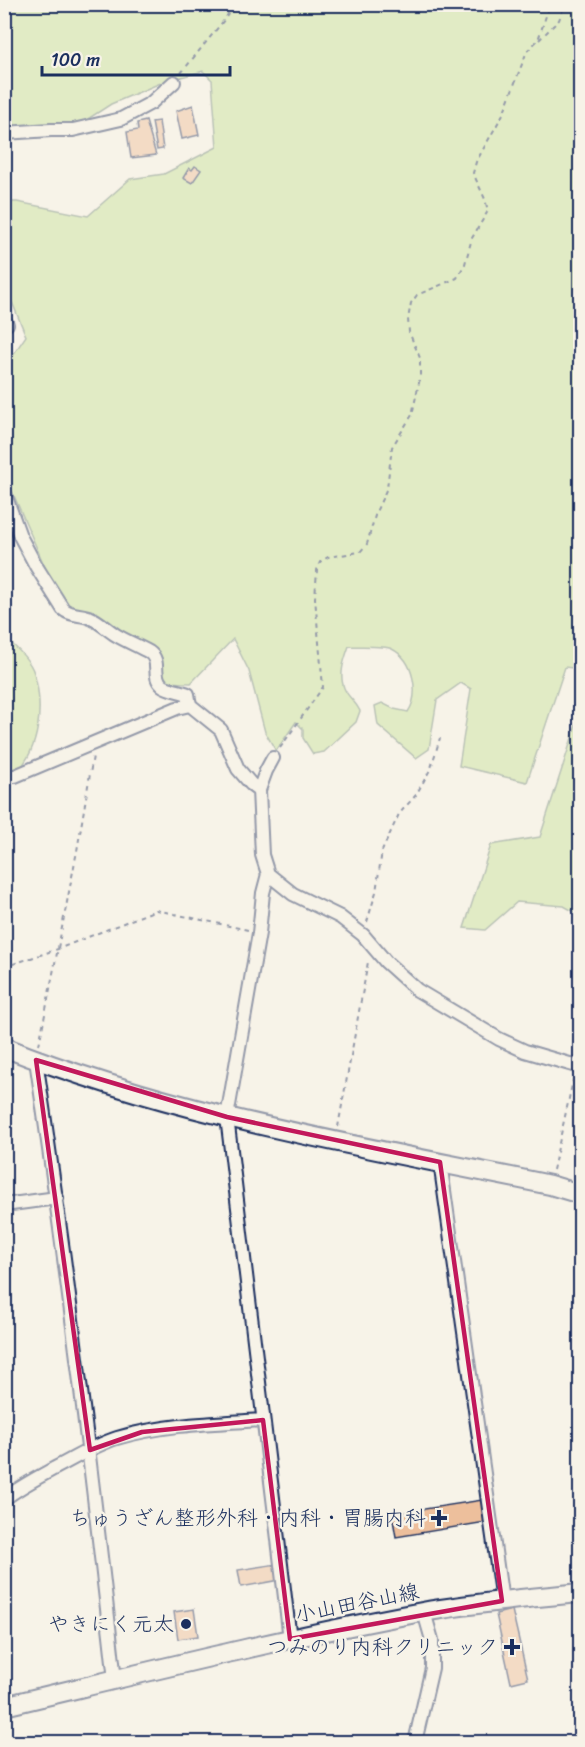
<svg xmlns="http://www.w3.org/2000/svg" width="585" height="1747" font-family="Sriracha,'Klee One',sans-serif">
<rect width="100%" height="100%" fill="#f7f3e8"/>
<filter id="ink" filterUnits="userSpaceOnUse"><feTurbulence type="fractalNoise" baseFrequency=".0167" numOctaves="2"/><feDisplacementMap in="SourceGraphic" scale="12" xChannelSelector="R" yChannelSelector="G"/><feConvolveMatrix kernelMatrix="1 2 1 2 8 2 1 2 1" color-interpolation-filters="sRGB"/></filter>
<g filter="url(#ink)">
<!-- green -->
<g fill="#c6e39b" stroke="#70897c" stroke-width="1.5">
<path d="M 4,5 L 580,5 L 580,669 L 565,667 L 527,782 L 459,766 L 471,689 L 461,683 L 437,700 L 429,749 L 416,758 L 378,725 L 375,706 L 382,703 L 394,709 L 408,712 C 420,694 414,660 392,649 C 384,645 359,647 349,646 C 344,660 338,676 345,690 C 349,698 355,701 360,711 L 356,722 L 324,752 L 313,754 L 303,738 L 303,729 L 296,722 L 276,751 L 265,732 L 249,671 L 233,639 L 191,683 C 151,683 170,676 156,653 L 83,612 L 66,605 L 51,581 L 5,475 L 5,360 L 13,355 L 26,336 L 5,285 L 5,202 L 17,202 L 88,216 L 130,179 L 164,174 L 217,147 L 212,80 L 203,71 L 163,82 L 111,104 L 74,128 L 5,128 Z"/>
<path d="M 4,637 C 15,646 30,660 34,673 C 44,706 40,750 15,774 L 5,774 Z"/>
<polygon points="580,713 580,915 564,906 517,902 485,930 464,928 491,845 540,837"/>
</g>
<!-- building -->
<g fill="#edbf9c" stroke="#1b2f5e" stroke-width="1.5">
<polygon points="193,105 199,135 182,139 176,111"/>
<polygon points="146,121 156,155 131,158 127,132 138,130 137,123"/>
<polygon points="159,121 163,149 157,150 152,122"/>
<polygon points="195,166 201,170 192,183 183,178 189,168 192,170"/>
<polygon points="482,1500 486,1522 396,1537 392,1514"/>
<polygon points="277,1564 280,1580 241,1587 238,1570"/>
<polygon points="194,1609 198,1636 178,1639 174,1612"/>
<polygon points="512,1610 528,1679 511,1683 496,1614"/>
</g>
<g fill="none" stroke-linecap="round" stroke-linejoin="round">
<!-- street casing -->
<g stroke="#1b2f5e" stroke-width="16">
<g id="street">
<polyline points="4,133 51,130 73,130 121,119 151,103 174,82"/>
<polyline points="4,320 7,324"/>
<path d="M 4,492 L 20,536 L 36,566 L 63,609 C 72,617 82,613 93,619 C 101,623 108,630 116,635 C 126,641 138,646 149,652 C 162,661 151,676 162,685 C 168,690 181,691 188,694 L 190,705"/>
<polyline points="273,758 266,771 259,790 262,855 268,874 293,894 340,917 363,935 386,962 417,990 499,1039 525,1051 580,1067"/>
<polyline points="4,776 15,776 177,708 190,705 221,730 238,769 251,784 259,790"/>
<polyline points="268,874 263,893 259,933 227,1117 290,1639"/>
<path d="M 36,1060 C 67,1266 92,1473 115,1680"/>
<polyline points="440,1162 502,1601"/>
<polyline points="4,1205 57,1198"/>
<path d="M 4,1499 C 21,1486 37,1478 55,1468 C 75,1458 95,1445 117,1438 C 164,1424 214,1423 263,1420"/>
<polyline points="415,1742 432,1668 432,1640 424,1612"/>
</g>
</g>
<!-- secondary casing -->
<g stroke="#1b2f5e" stroke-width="22">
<g id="secondary">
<path d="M 4,1047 C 179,1117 367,1147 550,1185 L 580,1194"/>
<path d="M 4,1706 C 143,1673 282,1638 422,1612 C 474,1603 528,1598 580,1593"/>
</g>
</g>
<!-- path -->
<g stroke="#1b2f5e" stroke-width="2" stroke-dasharray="4.5 4.5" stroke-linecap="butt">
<polyline points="539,40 559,20 565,4"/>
<polyline points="181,73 225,19 234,4"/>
<polyline points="280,748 323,687 315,598 317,570 320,562 328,557 360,552 367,544 376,512 387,488 392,447 412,415 420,378 420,358 409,332 408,319 411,303 417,295 457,278 465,264 472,238 488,211 485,199 473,173 476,162 503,114 527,51 538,40 550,4"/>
<polyline points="367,922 376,892 382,851 399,814 416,795 431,768 440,738"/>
<polyline points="4,967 58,949 156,910 248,930"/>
<polyline points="39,1045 77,851 93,756"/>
<polyline points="338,1127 368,962"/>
<polyline points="553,1170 574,1076"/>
</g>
<!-- street -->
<use href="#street" stroke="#f7f3e8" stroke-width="12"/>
<!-- secondary -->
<use href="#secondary" stroke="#f7f3e8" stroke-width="18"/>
</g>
</g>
<!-- marked area -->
<path d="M0 0H585V1747H0ZM 36,1060 L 227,1117 L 440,1162 L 502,1601 L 290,1639 L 263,1420 L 142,1432 L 90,1450 Z" fill="#f7f3e8" fill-opacity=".55" fill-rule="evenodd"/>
<path fill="none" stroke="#c2185b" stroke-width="4.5" stroke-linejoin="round" d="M 36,1060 L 227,1117 L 440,1162 L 502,1601 L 290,1639 L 263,1420 L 142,1432 L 90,1450 Z"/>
<!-- markers -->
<g fill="#1b2f5e" stroke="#f7f3e8" stroke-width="2">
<path d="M436 1509h6v6h6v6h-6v6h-6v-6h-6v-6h6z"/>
<circle cx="186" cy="1624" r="6"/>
<path d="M509 1638h6v6h6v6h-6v6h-6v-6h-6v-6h6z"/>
</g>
<g text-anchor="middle" stroke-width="5" stroke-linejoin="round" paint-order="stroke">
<!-- poi labels -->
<g font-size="21" fill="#1b2f5e" stroke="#f7f3e8" text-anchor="end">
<text x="426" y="1525">ちゅうざん整形外科・内科・胃腸内科</text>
<text x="174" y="1631">やきにく元太</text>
<text x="498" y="1654">つみのり内科クリニック</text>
</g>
<!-- street labels -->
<g font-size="21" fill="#1b2f5e" stroke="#f7f3e8">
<text transform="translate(357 1603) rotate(-11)" y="7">小山田谷山線</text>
</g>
</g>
<!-- margin -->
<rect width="585" height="1747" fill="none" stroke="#f7f3e8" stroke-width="24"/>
<rect x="12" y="12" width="561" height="1723" fill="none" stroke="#1b2f5e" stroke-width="2" filter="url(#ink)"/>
<!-- scale -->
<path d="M42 66v9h188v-9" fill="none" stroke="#1b2f5e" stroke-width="3"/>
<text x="51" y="66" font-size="18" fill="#1b2f5e" stroke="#f7f3e8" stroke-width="4.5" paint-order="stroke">100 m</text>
</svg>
